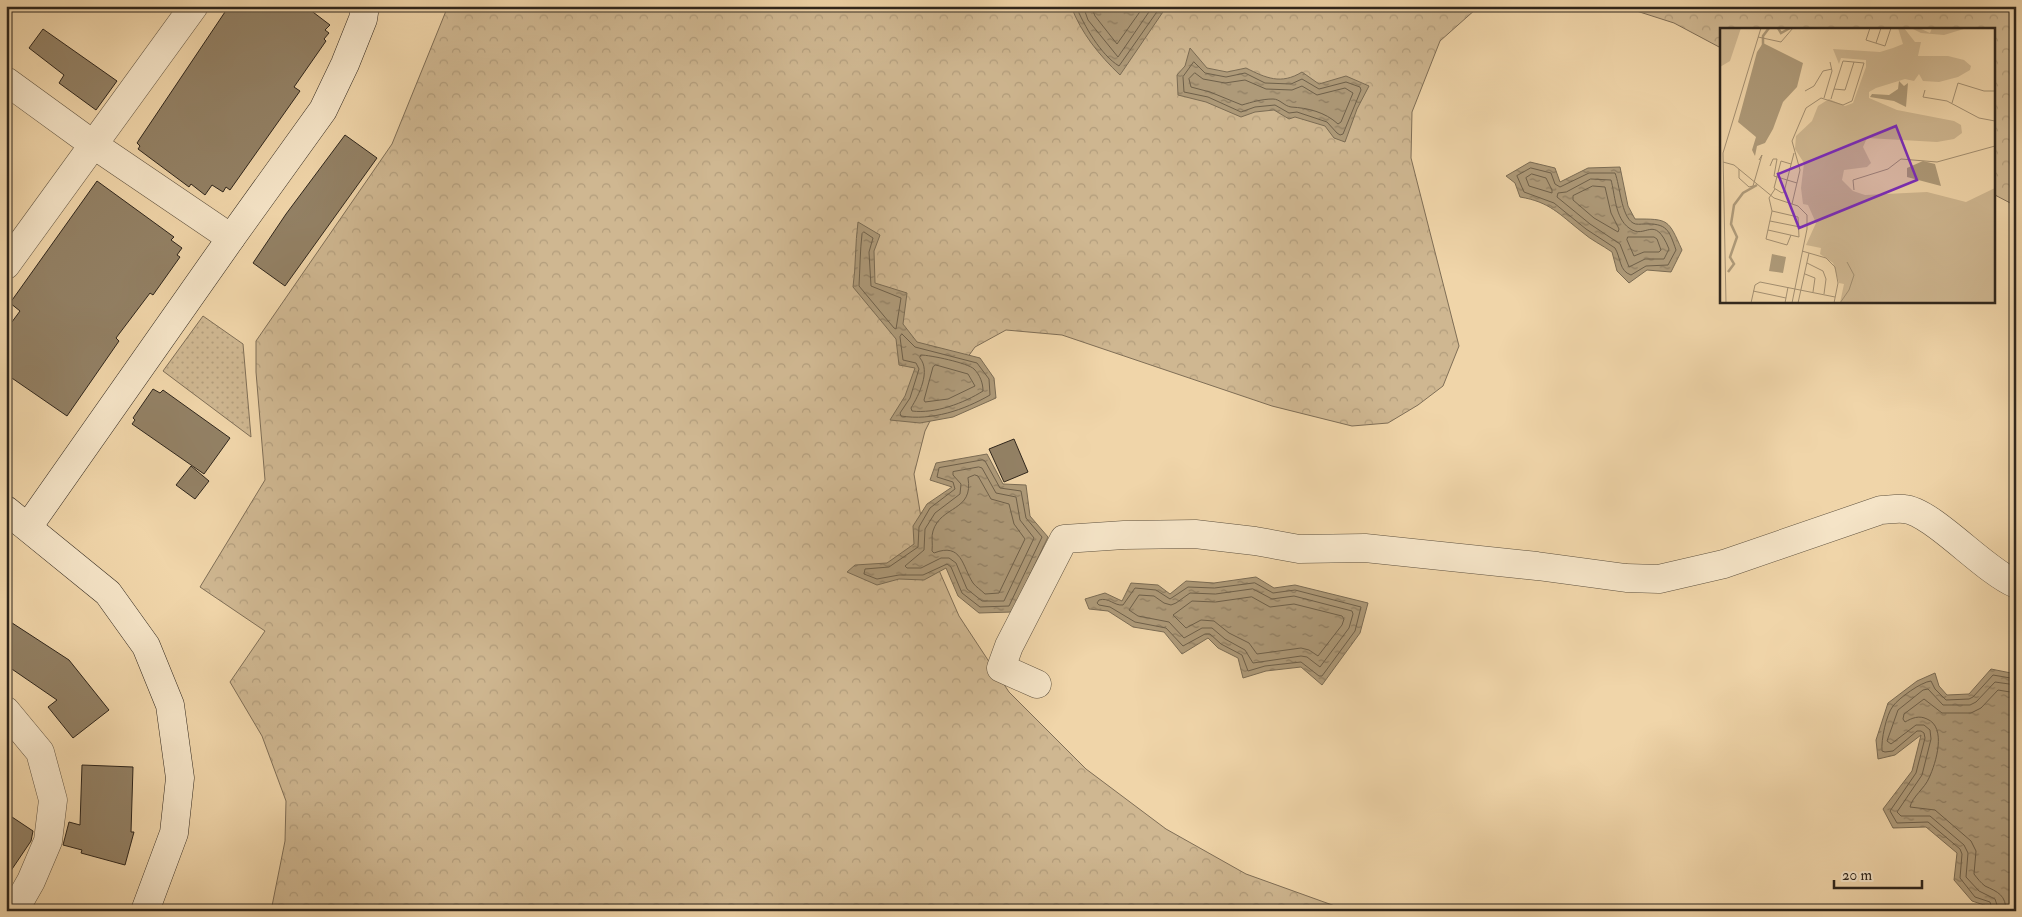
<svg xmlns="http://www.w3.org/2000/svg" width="2022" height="917" font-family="'IM FELL Double Pica',serif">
<defs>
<pattern id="forest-crowns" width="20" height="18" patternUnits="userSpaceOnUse" patternTransform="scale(1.25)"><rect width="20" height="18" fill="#cfb791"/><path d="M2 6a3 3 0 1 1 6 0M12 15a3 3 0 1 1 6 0" fill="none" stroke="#b29d7c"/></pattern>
<pattern id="park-dots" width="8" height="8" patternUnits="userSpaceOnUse" patternTransform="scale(1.25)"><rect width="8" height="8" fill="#cfb791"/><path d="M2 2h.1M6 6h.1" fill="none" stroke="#b29d7c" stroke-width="1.8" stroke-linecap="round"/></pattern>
<pattern id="water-ripples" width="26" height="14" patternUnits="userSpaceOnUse" patternTransform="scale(1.25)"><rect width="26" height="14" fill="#ae9a79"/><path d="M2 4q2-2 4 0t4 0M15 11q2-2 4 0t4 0" fill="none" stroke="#8e7d62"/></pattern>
</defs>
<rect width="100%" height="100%" fill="#f0d5a9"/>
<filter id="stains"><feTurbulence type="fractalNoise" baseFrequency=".004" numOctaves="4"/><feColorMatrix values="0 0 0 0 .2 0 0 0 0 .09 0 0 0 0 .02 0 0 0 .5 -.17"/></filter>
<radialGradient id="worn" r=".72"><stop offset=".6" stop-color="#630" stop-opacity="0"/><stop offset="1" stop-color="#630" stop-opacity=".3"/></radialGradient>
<!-- forest -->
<g fill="url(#forest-crowns)" stroke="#7f6e56">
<polygon points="448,6 1487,6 1476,9 1440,41 1412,112 1411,158 1459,346 1443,386 1418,405 1388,423 1352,426 1272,406 1062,335 1006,330 975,347 949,383 925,431 914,474 924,536 959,616 1009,692 1086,769 1166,829 1246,874 1349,911 271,911 285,841 286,801 262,736 230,682 265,631 200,587 265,480 256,372 256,341 392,144"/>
<polygon points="1621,6 2016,6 2016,206 1993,194 1993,29 1721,29 1721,48 1674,23"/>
</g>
<!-- park -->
<polygon fill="url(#park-dots)" stroke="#7f6e56" points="203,316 243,344 251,437 163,371"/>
<!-- water -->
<g fill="url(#water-ripples)" stroke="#7b6c54">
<path d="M 1071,6 L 1167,6 L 1120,75 C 1099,55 1081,33 1071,6 Z"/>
<path d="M 1190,48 L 1207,68 L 1227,72 L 1246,68 C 1266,78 1281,85 1302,72 L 1319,84 L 1346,76 L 1369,86 L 1357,109 L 1345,142 L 1334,138 L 1325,126 L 1295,117 L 1289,119 L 1274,110 L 1255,112 L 1241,117 L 1206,102 L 1178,95 L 1177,75 L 1185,66 Z"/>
<path d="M 1530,162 L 1555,168 L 1560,182 L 1588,168 L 1620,167 L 1628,206 L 1635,219 C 1669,219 1668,219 1682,250 L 1671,272 L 1647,270 L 1629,283 L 1617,271 L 1612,252 C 1602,245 1591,240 1582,232 C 1559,214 1550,202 1520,197 L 1515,183 L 1506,176 Z"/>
<path d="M 858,222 L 880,235 L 874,251 L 875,283 L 907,293 L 903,324 L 917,342 L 980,358 L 994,378 L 996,398 L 953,417 L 920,423 L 890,420 L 905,396 L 915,368 L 899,365 L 896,339 L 853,287 C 856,266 855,244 858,222 Z"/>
<polygon points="987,454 1003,484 1026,485 1030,516 1048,537 1012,612 979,613 958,596 946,568 924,580 899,579 877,585 847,572 855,565 887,563 914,544 913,526 927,504 952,487 930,480 936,463"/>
<polygon points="1256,577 1274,588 1295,585 1368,603 1360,633 1322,685 1301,667 1266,671 1243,678 1238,658 1218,648 1208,638 1182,654 1164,632 1133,627 1108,611 1089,609 1085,599 1105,593 1122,601 1131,583 1158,585 1170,594 1186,581 1214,583"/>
<polygon points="1991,669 2016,674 2016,911 1988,911 1987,906 1972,901 1954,880 1957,853 1926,827 1893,828 1883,809 1912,771 1921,735 1895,755 1878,759 1876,740 1888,703 1917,681 1935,673 1939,686 1947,695 1969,694"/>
</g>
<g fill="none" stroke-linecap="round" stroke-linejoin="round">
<!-- shore -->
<g stroke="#6e604a" stroke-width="1">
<path d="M 1076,6 C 1084,26 1101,55 1119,66 L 1161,6"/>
<polyline points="1083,6 1088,20 1118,57 1153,6"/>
<polyline points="1091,6 1095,16 1117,44 1144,6"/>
<polygon points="1194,62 1205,73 1226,77 1245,73 1265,83 1291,84 1302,79 1319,89 1346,82 1360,87 1361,90 1343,134 1340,135 1337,133 1327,122 1297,112 1289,113 1275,105 1255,107 1241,112 1208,97 1184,92 1183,77"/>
<path d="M 1195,73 L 1203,79 L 1225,83 L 1245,80 L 1266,89 L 1292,90 L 1302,86 L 1317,95 L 1345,88 L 1353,93 L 1341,122 L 1338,124 C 1325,112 1308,108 1291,107 C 1284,106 1280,99 1273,99 C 1262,99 1252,102 1242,105 L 1210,92 L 1191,87 L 1189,79 Z"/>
<path d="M 1531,168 L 1551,173 L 1555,184 L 1560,187 L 1589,173 L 1615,173 C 1620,185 1621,216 1633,223 C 1636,225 1641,224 1644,224 C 1667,223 1669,230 1676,250 L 1668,265 L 1646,266 L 1631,275 C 1619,271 1621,258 1615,248 L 1586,229 L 1554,203 L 1524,192 L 1517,176 Z"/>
<polygon points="1532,174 1546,178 1552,190 1552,193 1529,186 1526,178"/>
<path d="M 1591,179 L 1611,180 C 1615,194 1615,218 1629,228 C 1646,241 1654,212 1669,249 L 1664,259 L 1645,259 L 1629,267 L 1620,244 L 1590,224 L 1557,197 L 1558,193 L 1566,192 Z"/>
<polygon points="1593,186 1605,187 1611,213 1619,229 1618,232 1594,218 1573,200 1573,196"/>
<path d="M 864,232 L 873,238 L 869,252 L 871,286 L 901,298 L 896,329 L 894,328 L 859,286 C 860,269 860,251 862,234 Z"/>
<polygon points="1628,237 1654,237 1657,239 1661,250 1659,252 1644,252 1634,256 1627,240"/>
<path d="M 902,334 L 915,347 L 977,363 L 989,379 L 990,395 C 964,410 932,421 901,416 L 900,413 L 910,398 L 919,369 L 916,363 L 903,360 L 900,337 Z"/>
<path d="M 921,355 C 930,355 968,363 974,369 C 980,375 983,383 983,391 C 964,403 935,414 912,411 L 911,408 C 919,395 931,371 920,358 Z"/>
<polygon points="936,365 968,374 975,386 948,399 925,402 924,400 933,367"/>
<polygon points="983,460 985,461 1000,488 1021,491 1026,518 1042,537 1009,606 980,607 962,593 951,567 947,564 923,575 899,575 877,579 864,574 865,569 889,567 918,547 919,527 930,508 955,489 953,482 937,477 939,468"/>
<polygon points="979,467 982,468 996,493 1016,497 1020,520 1034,538 1004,601 982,601 967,589 956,563 949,558 941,558 921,568 907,568 905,566 924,550 925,529 935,513 960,494 961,484 953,475 953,472"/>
<path d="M 975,475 L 978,476 L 991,499 L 1009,504 L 1014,524 L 1025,539 L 999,593 L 985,594 C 981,590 976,587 973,583 C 962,566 962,542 934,553 L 932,551 C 933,544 931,536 933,531 C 941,505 974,512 968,478 Z"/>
<path d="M 1255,583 L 1273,593 L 1295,590 L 1361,607 L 1355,631 L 1322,676 L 1319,676 L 1301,662 L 1265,666 L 1248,671 L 1242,655 L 1221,644 L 1210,634 L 1205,634 L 1183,646 L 1166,628 L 1135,622 L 1110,607 L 1099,605 L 1097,603 L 1099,600 C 1109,597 1114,606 1123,605 L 1135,588 L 1156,590 L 1170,599 L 1188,587 L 1214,588 Z"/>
<polygon points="1253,589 1272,599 1294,596 1352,611 1353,614 1349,628 1320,667 1307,657 1301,656 1253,663 1245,650 1225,639 1212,628 1202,628 1184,638 1169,622 1138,616 1129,610 1139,595 1154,596 1164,603 1171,605 1176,603 1190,593 1215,594"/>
<polygon points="1252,597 1270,607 1294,604 1342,616 1344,619 1342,625 1318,656 1309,650 1301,648 1257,654 1249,643 1229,633 1214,621 1201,620 1186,628 1173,615 1192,601 1215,602"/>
<path d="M 1993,911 L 1990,902 L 1975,897 L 1960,878 L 1962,854 L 1960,849 L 1928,822 L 1897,823 L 1890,811 L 1916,773 L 1925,738 L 1924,733 L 1921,731 L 1917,731 L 1893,751 L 1885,752 L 1882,751 C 1881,740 1886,715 1893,706 C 1899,698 1921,682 1931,681 L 1935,689 L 1946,700 L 1969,699 L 1973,697 L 1993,675 L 2016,679"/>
<polyline points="1999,911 1995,899 1979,891 1966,877 1968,853 1964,845 1930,816 1901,816 1897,812 1922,775 1931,739 1930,730 1924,725 1916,725 1891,744 1887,741 1898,710 1923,690 1928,689 1943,705 1970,705 1976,702 1995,682 2016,685"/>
<path d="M 2006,911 C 2006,895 1998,892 1985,886 C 1981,883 1977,878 1974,874 L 1976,851 L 1971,841 L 1935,810 L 1910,807 C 1912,797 1925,788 1929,778 C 1936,763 1947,727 1927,719 C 1919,715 1912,718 1905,722 L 1903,719 L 1904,714 L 1924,699 L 1942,713 L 1971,713 L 1981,708 L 1998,690 L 2016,693"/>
</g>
</g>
<!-- building -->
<g fill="#938165" stroke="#2f261c">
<polygon points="229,6 305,6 330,25 325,30 329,33 324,39 326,41 294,87 300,91 230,190 226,187 223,192 212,185 205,195 191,184 189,187 138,149 140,146 137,143"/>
<polygon points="43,29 117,81 96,110 59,83 64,75 29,48"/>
<polygon points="345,135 377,158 285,286 253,263 286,214"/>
<polygon points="97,181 174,237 171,240 182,248 177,255 180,257 153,295 150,293 116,338 119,341 67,416 6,374 6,330 20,311 10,303"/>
<polygon points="153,389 160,393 163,390 230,438 204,474 132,424 135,420 133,418"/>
<polygon points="1014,439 1028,472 1004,482 989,449"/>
<polygon points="191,466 209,481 195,499 176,485"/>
<polygon points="6,619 69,660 109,710 73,738 48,707 57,700 6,665"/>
<polygon points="82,765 133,767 131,832 134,832 125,865 81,853 82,850 63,845 69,822 80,825"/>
<polygon points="6,813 33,831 31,841 6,878"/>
</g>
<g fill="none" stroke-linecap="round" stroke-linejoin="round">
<!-- street casing -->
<g stroke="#5f523f" stroke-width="29">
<g id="street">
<polyline points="6,81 94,145 231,238"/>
<polyline points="6,265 194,6"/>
<path d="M 1037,684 L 1001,668 L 1009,646 L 1064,539 L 1124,535 L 1195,534 L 1255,541 L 1299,549 L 1365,548 L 1537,566 L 1626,578 L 1659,579 L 1724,564 L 1881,510 C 1888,510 1896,508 1904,509 C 1932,511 1983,570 2016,584"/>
<polyline points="6,711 40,752 53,800 48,841 31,881 14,911"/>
</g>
</g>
<!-- secondary casing -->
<g stroke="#2f261c" stroke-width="29">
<g id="secondary">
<polyline points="6,510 108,593 146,646 170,705 180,778 174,833 145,911"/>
<polyline points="28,527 231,238 323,110 345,64 363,19 365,6"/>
</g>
</g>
<!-- street -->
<use href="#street" stroke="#f5e4c7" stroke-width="28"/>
<!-- secondary -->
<use href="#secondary" stroke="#f5e4c7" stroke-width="28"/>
</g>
<!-- overview -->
<g transform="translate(1720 28)">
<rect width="275" height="275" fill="#f0d5a9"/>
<path d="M 0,0 L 21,0 L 10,33 L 0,39 ZM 178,0 L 184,0 L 195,14 L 201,14 L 198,28 L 228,28 L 244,32 L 251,38 L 250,42 L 238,49 L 219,54 L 203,53 L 199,46 L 194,53 L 185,51 L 156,60 L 149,64 L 149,70 L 177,82 L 234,93 L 241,97 L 242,105 L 234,111 L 217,114 L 147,110 L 143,119 L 151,135 L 147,139 L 124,142 L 122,152 L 133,163 L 145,167 L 207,164 L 246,174 L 275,160 L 275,275 L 120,275 L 124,256 L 119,255 L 113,235 L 100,226 L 101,220 L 86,217 L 96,195 L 88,177 L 83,176 L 81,160 L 84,135 L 75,121 L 76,108 L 92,93 L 98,78 L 109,71 L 125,78 L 133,75 L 146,39 L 146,32 L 121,30 L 119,36 L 113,21 L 160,24 L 173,20 L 183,16 ZM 191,0 L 199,0 L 210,5 L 212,0 L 247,0 L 224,7 L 201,5 Z" fill="#cfb791"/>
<path d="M 43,15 L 83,35 L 77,59 L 63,74 L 53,101 L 45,115 L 37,118 L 35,128 L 32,122 L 36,109 L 18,94 L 37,24 ZM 179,53 L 184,58 L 188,55 L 186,79 L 174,73 L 150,69 L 152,66 L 169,67 L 178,61 ZM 203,133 L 215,136 L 221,158 L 187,149 L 187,140 ZM 52,226 L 66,229 L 63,245 L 49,243 Z" fill="#ae9a79"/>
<path fill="none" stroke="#ae9a79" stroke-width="2.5" d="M 58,0 L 61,5 L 70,0M 43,19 L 43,8 L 49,0M 8,244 L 14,236 L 10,229 L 17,209 L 11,196 L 14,177 L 23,165 L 37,157"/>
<path fill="none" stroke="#a38f71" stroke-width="1" d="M 150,0 L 146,12 L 165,18 L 171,0M 38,9 L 61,14 L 73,0M 156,15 L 161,0M 205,62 L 203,69 L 227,73 L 259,90 L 275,93M 85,63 L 94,58 L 103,43 L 112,41M 104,70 L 112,43 L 110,34M 111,71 L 114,61 L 125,62 L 134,34M 232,75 L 238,55 L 264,63 L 275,63M 3,134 L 14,137 L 54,170 L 78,178 L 87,187 L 87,201 L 72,275M 71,136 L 61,133 L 54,160 L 62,165 L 64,164 L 74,125M 50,138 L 53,131 L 57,131 L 54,148 L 77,155M 19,141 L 19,150 L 29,159 L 33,158 L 42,127 L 39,132M 55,161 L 49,170 L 52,183 L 46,211 L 67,217 L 71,207M 134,162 L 133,152 L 168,141 L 181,131 L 217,134 L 275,118M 72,176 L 80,142 L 72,113 L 86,80 L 101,70 L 123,77 L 132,73 L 144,35 L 123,33 L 114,61M 50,193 L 80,199M 48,202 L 79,209 L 78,189 L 52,183M 82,223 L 106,230 L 115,239 L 118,255 L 114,275M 87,235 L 103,243 L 106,251 L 104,266M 85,246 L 95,250 L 93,264M 33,263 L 66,270M 6,275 L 3,125 L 41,0M 31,275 L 35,257 L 40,254 L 115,269M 65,275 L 68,259M 78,275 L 89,225M 120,275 L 129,262 L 134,247 L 127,234"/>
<path fill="#7b2cbf" fill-opacity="0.15" stroke="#7b2cbf" stroke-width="2.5" d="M 176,98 L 197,152 L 79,200 L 58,146 Z"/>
<rect width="275" height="275" fill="none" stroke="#2f261c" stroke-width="2.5"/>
</g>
<!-- margin -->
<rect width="2022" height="917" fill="none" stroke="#f0d5a9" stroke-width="25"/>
<rect x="8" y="8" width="2007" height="902" fill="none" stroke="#2f261c" stroke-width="2.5"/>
<rect x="12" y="12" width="1997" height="892" fill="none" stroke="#2f261c"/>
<!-- scale -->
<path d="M1834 880v8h88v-8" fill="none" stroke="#2f261c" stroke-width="2.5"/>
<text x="1842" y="880" font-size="15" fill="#2f261c" stroke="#f5e4c7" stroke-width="4" paint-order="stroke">20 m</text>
<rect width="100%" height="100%" filter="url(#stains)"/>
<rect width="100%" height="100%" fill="url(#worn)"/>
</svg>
